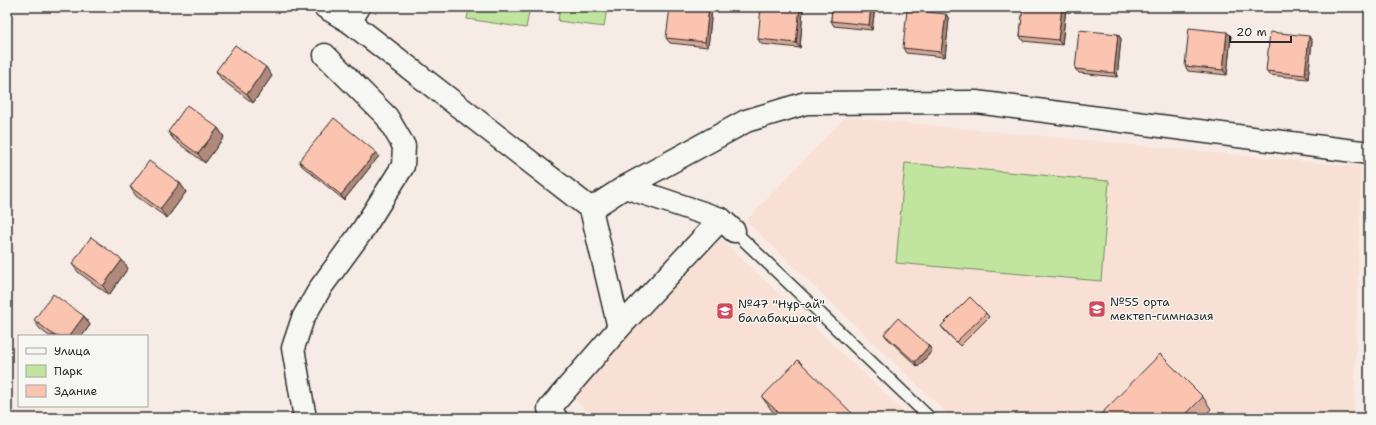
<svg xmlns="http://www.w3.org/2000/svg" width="1376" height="425" font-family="'Shantell Sans',sans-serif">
<rect width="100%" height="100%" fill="#f7ece5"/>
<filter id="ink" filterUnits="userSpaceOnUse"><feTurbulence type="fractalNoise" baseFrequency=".025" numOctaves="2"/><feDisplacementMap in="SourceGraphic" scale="8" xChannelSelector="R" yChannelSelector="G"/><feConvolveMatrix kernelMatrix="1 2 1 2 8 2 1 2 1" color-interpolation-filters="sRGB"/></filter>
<g filter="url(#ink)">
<!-- built -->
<g fill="#f8e0d5">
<polygon points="845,117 1361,167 1354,418 952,418 746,221"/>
<polygon points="721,239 911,418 594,418 571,396"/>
</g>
<!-- green -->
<g fill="#c1e59f" stroke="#768865">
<polygon points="469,7 530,7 526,28 467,19"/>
<polygon points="560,7 607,7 604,27 558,21"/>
<polygon points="905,163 1109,181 1101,281 896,263"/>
</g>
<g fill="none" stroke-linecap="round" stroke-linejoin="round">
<!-- lane casing -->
<g stroke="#2b2b2b" stroke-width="14">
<polyline id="lane" points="734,231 930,418"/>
</g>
<!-- street casing -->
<g stroke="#2b2b2b" stroke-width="25">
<g id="street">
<polyline points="325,7 350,22 359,7"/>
<polyline points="350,22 591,209 619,328 549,409 556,418"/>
<polyline points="625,187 746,121 806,103 976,102 1369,153"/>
<polyline points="591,209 625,187 721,219"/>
<polyline points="619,328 721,219 734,231"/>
<polyline points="305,418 293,348 303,318 321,287 362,231 403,166 404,146 387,117 325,55"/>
</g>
</g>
<!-- lane -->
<use href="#lane" stroke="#f6f6f2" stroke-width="11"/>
<!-- street -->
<use href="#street" stroke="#f6f6f2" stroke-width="22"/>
</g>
<!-- wall -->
<g fill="#d8a997" stroke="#2b2b2b">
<polygon points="832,7 875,7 872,30 834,26 831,21"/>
<polygon points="1023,7 1066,7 1062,45 1023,41 1020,36"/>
<polygon points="712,9 708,47 670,43 666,38"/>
<polygon points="803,9 800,48 761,44 758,39"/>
<polygon points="946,14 949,19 945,57 906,53 903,48"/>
<polygon points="1227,32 1231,36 1227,75 1188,71 1185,66"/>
<polygon points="1118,34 1121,39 1117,77 1079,73 1075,69"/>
<polygon points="1312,41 1308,79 1269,75 1266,71"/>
<polygon points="216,71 272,76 253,103 222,80"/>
<polygon points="218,128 224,137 205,163 174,140 168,132"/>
<polygon points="379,156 344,200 302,166 299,161"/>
<polygon points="180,183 186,192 167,218 136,196 130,187"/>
<polygon points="72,264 128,268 109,295 78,272"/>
<polygon points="986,313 989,317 960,346 944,330 941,326"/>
<polygon points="84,316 90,325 82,336 49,336 40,329 34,320"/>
<polygon points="884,334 929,346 932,351 918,367 887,338"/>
<polygon points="762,397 857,418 775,415 773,412"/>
<polygon points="1203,397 1211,409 1203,418 1097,418"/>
</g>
<!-- shaded-wall -->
<g fill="#b0897b" stroke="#2b2b2b">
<polygon points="709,7 711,7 712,9 708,47 705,42"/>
<polygon points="800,7 802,7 803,9 800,48 796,43"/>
<polygon points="871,7 875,7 872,30 869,25"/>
<polygon points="1062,7 1066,7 1062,45 1058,40"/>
<polygon points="946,14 949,19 945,57 941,52"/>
<polygon points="1227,32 1231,36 1227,75 1223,70"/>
<polygon points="1118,34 1121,39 1117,77 1114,73"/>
<polygon points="1309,36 1312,41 1308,79 1305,75"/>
<polygon points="266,67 272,76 253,103 247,94"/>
<polygon points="218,128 224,137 205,163 198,154"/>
<polygon points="376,152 379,156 344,200 341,195"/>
<polygon points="180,183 186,192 167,218 160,209"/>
<polygon points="122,260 128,268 109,295 103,286"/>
<polygon points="84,316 90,325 82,336 69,336"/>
<polygon points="929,346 932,351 918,367 915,362"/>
</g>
<!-- building -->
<g fill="#fbc4b0" stroke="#2b2b2b">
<polygon points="670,7 709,7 705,42 666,38"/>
<polygon points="761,7 800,7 796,43 758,39"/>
<polygon points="832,7 871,7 869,25 831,21"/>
<polygon points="1023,7 1062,7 1058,40 1020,36"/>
<polygon points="907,10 946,14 941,52 903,48"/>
<polygon points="1189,28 1227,32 1223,70 1185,66"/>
<polygon points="1079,30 1118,34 1114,73 1075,69"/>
<polygon points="1270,32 1309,36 1305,75 1266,71"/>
<polygon points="235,45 266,67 247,94 216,71"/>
<polygon points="187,105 218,128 198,154 168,132"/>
<polygon points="334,118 376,152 341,195 299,161"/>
<polygon points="149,161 180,183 160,209 130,187"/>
<polygon points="91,237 122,260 103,286 72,264"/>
<polygon points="53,294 84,316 69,336 55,336 34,320"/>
<polygon points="970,297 986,313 956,342 941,326"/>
<polygon points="898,318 929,346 915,362 884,334"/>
<polygon points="1160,354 1203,397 1182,418 1097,418"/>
<polygon points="798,360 857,418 772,418 778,412 762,397"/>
</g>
</g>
<!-- icons -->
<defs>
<g id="school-square" transform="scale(0.9)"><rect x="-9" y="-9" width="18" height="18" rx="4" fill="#d1495b" stroke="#f6f6f2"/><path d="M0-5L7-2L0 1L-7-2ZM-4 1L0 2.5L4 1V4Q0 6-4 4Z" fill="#fff"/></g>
</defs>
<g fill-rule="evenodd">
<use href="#school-square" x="1097" y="309"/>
<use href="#school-square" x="725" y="311"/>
</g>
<g text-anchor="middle" stroke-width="3" stroke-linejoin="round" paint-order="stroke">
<!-- poi labels -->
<g font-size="12" fill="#2b2b2b" stroke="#f6f6f2" text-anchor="start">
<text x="1110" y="306">№55 орта<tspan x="1110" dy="14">мектеп-гимназия</tspan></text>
<text x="738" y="308">№47 "Нұр-ай"<tspan x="738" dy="14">балабақшасы</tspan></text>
</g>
</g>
<!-- margin -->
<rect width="1376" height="425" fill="none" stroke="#f6f6f2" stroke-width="24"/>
<rect x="12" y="12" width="1352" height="401" fill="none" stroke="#2b2b2b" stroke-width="1.5" filter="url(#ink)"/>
<!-- legend -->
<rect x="18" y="335" width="130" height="72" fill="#f6f6f2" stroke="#a5a5a2"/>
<rect x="26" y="348" width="20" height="6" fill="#f6f6f2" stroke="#a5a5a2"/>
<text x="54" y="355" font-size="12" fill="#2b2b2b">Улица</text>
<rect x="26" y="365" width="20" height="12" fill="#c1e59f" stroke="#a5a5a2"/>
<text x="54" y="375" font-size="12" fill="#2b2b2b">Парк</text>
<rect x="26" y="385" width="20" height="12" fill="#fbc4b0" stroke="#a5a5a2"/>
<text x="54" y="395" font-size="12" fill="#2b2b2b">Здание</text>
<!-- scale -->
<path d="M1230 36v6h61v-6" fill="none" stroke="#2b2b2b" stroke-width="2"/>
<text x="1236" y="36" font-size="12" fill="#2b2b2b" stroke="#f6f6f2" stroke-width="3" paint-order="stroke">20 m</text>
</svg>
